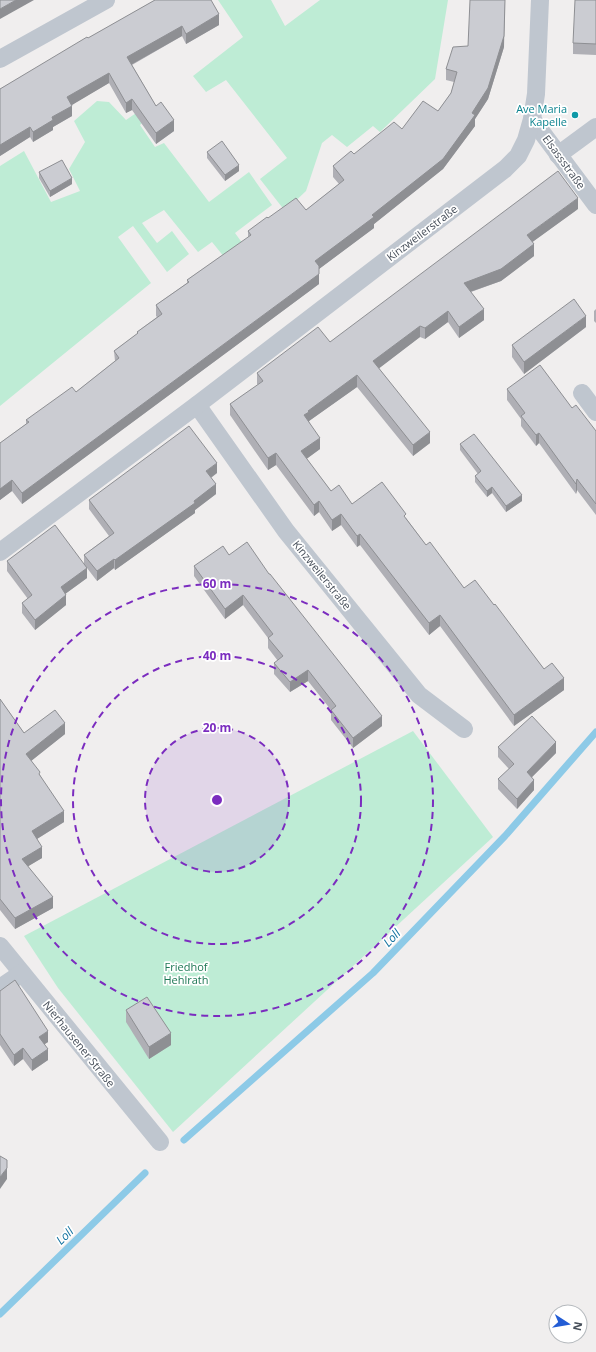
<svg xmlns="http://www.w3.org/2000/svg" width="596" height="1352" font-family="'Open Sans',sans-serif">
<rect width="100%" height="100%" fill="#f0eeee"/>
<!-- green -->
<g fill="#beecd5">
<polygon points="218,0 271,0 285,26 320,0 448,0 435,79 380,132 373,126 347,147 332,135 322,143 306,191 285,211 260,179 287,158 226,80 206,92 193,76 243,37"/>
<polygon points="97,101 109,102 126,120 139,111 146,119 140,125 155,147 164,143 209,202 249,172 272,205 235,233 243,244 225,258 212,242 198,252 164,210 142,223 157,243 172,231 189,254 167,272 133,226 118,237 151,283 0,406 0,166 24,151 51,202 80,191 69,169 85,142 74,121"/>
<polygon points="413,731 493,837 173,1132 58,988 24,936"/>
</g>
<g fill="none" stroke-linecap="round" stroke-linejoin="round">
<!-- stream -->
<g stroke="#8dcae7" stroke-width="7">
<polyline points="184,1140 373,973 505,836 596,732"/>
<polyline points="0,1314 145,1173"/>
</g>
<!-- minor -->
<g stroke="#bfc6cf" stroke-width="18">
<polyline points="0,59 106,0"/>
<polyline points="532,119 596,205"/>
<polyline points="558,155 596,127"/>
<polyline points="582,393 596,412"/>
<polyline points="197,405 286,531 419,695 464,729"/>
<polyline points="0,552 197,405 505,169 518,156 526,140 532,119 536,94 540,0"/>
<polyline points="0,946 160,1142"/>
<polyline points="0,988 22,973"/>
</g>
</g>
<!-- wall -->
<g fill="#afafb5">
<polygon points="155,0 219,25 186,44 182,36 132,65 156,106 174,131 156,144 132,110 126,113 109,83 71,105 72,116 53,127 53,130 33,142 30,137 0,156 0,89"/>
<polygon points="596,0 596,55 573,54 573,43"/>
<polygon points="504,47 488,99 475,119 475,126 443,169 374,224 374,228 319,269 319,284 22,504 12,491 0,500 0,443 26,424 26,420 76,392 115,361 114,351 137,334 137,332 157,317 156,316 156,305 187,283 187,280 248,238 248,231 268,218 306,210 339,184 333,177 333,166 354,154 438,111 451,93 454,82 446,80 446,69"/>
<polygon points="207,152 239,171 225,181 207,158"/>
<polygon points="39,172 72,184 50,197 39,178"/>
<polygon points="578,209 532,242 534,256 501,281 471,292 484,320 459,338 448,322 425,339 420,337 379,368 430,443 413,456 357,387 309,421 320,449 306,459 331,491 352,504 406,518 426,545 464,588 494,605 544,669 564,690 514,726 440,626 429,635 360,545 357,547 341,525 332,531 319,512 314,516 276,465 268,470 230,415 230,404 258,385 257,384 257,373 330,342"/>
<polygon points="596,309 596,323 594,321 594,311"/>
<polygon points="586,327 524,374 512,357 512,345"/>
<polygon points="507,389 572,408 596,431 596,515 577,490 576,494 539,443 536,446 521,426 521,419 507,400"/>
<polygon points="460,444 522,501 506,512 492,493 487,497 475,482 475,476 478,474 460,450"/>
<polygon points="217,473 211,478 216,494 195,510 195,513 115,570 114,568 97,581 87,568 87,578 65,594 66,605 35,630 22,613 22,603 28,599 7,571 7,561 84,564 84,555 109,536 89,509 89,500"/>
<polygon points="229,555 269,574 382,726 353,748 331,720 331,710 308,681 290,692 274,674 274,663 278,661 268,648 268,638 243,605 225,619 194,576 194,566"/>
<polygon points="0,699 24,733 65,734 31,761 40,775 64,822 37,839 42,858 28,866 53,908 15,929 0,910"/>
<polygon points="498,747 556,753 532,777 534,790 517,809 498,789 498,779 509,769 498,757"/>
<polygon points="0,991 48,1042 44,1044 48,1060 32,1071 23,1059 14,1066 0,1045"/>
<polygon points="126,1010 171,1045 149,1059 126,1022"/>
</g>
<!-- shaded-wall -->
<g fill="#8e8f93">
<polygon points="16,0 34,0 0,19 0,9"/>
<polygon points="505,0 504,47 488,99 475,119 475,126 443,169 374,224 374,228 315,272 315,261 372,215 472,113"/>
<polygon points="219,14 219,25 186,44 186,34"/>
<polygon points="182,26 182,36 127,67 127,57"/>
<polygon points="109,73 109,83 67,108 67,97"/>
<polygon points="132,99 132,110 126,113 126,103"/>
<polygon points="72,106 72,116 53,127 53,130 33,142 33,132 52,117"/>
<polygon points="174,120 174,131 156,144 156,133"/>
<polygon points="30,127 30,137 0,156 0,145"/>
<polygon points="239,165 239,171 225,181 225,175"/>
<polygon points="72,178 72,184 50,197 50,191"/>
<polygon points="578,198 578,209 527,246 527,235"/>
<polygon points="534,244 534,256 501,281 464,294 464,283"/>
<polygon points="319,274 319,284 22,504 22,493"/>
<polygon points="484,309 484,320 459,338 459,327"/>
<polygon points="448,311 448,322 425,339 425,328"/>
<polygon points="586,316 586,327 524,374 524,362"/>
<polygon points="420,326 420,337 373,373 373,361"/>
<polygon points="357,375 357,387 309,421 309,423 304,415 308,411"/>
<polygon points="430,432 430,443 413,456 413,445"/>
<polygon points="539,433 539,443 536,446 536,435"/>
<polygon points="320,438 320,449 301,463 301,451"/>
<polygon points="276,453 276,465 268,470 268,458"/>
<polygon points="217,463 217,473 206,481 206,471"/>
<polygon points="577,479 577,490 576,494 576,484"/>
<polygon points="12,480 12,491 0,500 0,489"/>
<polygon points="216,484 216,494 195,510 195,513 115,570 115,560"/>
<polygon points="492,487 492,493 487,497 487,491"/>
<polygon points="522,495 522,501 506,512 506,506"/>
<polygon points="319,501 319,512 314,516 314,505"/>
<polygon points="341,514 341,525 332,531 332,520"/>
<polygon points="360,534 360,545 357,547 357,536"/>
<polygon points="114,559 114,568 97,581 97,571"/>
<polygon points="87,568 87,578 61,597 61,587"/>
<polygon points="66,595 66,605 35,630 35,620"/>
<polygon points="243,595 243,605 225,619 225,609"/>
<polygon points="440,615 440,626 429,635 429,623"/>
<polygon points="308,670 308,681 290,692 290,682"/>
<polygon points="564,678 564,690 514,726 514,715"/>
<polygon points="382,716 382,726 353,748 353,738"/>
<polygon points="65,723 65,734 26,765 26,754"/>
<polygon points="556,742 556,753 527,782 527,772"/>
<polygon points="534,780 534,790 517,809 517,799"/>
<polygon points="64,811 64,822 32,842 32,831"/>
<polygon points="42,847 42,858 22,870 22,859"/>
<polygon points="53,897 53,908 15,929 15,918"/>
<polygon points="48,1031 48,1042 39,1048 39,1037"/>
<polygon points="171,1033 171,1045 149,1059 149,1047"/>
<polygon points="23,1048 23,1059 14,1066 14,1055"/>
<polygon points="48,1049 48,1060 32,1071 32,1060"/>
<polygon points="7,1168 7,1179 0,1189 0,1177"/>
</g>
<!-- building -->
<g fill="#cbccd2" stroke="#8e8f93">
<polygon points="0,0 16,0 0,9"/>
<polygon points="155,0 211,0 219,14 186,34 182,26 127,57 156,106 161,102 174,120 156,133 132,99 126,103 109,73 67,97 72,106 52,117 53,120 33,132 30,127 0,145 0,89 87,37 88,38"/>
<polygon points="470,0 505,0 504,36 488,88 472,113 475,115 443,159 372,215 374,217 315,261 319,266 319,274 22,493 12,480 0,489 0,443 29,422 26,420 72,387 76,392 119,358 114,351 138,333 137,332 162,314 156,305 189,282 187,280 251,235 248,231 267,217 268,218 296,198 306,210 344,180 333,166 351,151 354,154 394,122 402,129 423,101 438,111 451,93 457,72 446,69 453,47 468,46"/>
<polygon points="575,0 596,0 596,44 573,43"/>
<polygon points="222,141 239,165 225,175 207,152"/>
<polygon points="62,160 72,178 50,191 39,172"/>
<polygon points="558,171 578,198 527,235 534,244 501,269 464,283 484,309 459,327 448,311 425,328 420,326 373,361 430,432 413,445 357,375 308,411 309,412 304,415 320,438 301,451 331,491 339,485 352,504 382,482 406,514 404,516 426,545 430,542 464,588 475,580 494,605 495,604 544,669 552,663 564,678 514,715 440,615 429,623 360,534 357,536 341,514 332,520 319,501 314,505 276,453 268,458 230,404 263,381 257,373 318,327 330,342"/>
<polygon points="574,299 586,316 524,362 512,345"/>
<polygon points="540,365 572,408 576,405 596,431 596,504 577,479 576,484 539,433 536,435 521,416 525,413 507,389"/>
<polygon points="189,426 217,463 206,471 216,484 194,501 195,503 115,560 114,559 97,571 84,555 114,533 89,500"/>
<polygon points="474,434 522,495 506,506 492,487 487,491 475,476 481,471 460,444"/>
<polygon points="55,525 87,568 61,587 66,595 35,620 22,603 32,595 7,561"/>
<polygon points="247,542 269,574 270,574 382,716 353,738 331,710 336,706 308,670 290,682 274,663 283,656 268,638 273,634 243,595 225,609 194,566 223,546 229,555"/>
<polygon points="0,699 24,733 55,710 65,723 26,754 40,772 39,774 64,811 32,831 42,847 22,859 53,897 15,918 0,899"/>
<polygon points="532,716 556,742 527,772 534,780 517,799 498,779 514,764 498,747"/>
<polygon points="15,980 48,1031 39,1037 48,1049 32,1060 23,1048 14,1055 0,1034 0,991"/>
<polygon points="147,997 171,1033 149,1047 126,1010"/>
<polygon points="0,1156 7,1160 7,1168 0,1177"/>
</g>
<!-- distance rings -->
<circle cx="217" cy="800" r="72" fill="#7b2cbf" fill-opacity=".12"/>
<g fill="none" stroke="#7b2cbf" stroke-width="2" stroke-dasharray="7 5">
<circle cx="217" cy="800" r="72"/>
<circle cx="217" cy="800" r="144"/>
<circle cx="217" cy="800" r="216"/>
</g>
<!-- markers -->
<circle fill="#0f9aa8" stroke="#fff" stroke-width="1.5" cx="575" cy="115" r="4"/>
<g text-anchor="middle" stroke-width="3.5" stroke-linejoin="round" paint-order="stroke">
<!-- culture labels -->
<g font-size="11" fill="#0d838f" stroke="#fff" text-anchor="end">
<text x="567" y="113">Ave Maria<tspan x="567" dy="13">Kapelle</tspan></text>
</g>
<!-- street labels -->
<g font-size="11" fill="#474f5a" stroke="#fff">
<text transform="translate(564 162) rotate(54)" y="4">Elsassstraße</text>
<text transform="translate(422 233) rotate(-37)" y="4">Kinzweilerstraße</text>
<text transform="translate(322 575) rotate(51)" y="4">Kinzweilerstraße</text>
<text transform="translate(79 1044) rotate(51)" y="4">Nierhausener Straße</text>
</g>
<!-- park labels -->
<g font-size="11" fill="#1c7754" stroke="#fff">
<text x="186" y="971">Friedhof<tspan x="186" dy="13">Hehlrath</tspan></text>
</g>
<!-- water labels -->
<g font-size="12" font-style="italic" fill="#1473a0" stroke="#fff">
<text transform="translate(392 938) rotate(-46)" y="4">Loll</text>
<text transform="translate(65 1236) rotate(-44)" y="4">Loll</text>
</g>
</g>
<circle cx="217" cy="800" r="6" fill="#7b2cbf" stroke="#fff" stroke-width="2"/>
<g font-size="12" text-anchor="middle" font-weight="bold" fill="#7b2cbf" stroke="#fff" stroke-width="3.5" stroke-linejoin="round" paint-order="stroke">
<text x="217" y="588">60 m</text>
<text x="217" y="660">40 m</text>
<text x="217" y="732">20 m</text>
</g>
<!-- north arrow -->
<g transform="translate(568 1324) rotate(102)"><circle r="19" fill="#ffffff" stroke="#b5b9bd"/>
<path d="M0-3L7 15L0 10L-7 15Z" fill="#235dd5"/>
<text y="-6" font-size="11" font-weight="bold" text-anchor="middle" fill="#474f5a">N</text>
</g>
</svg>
